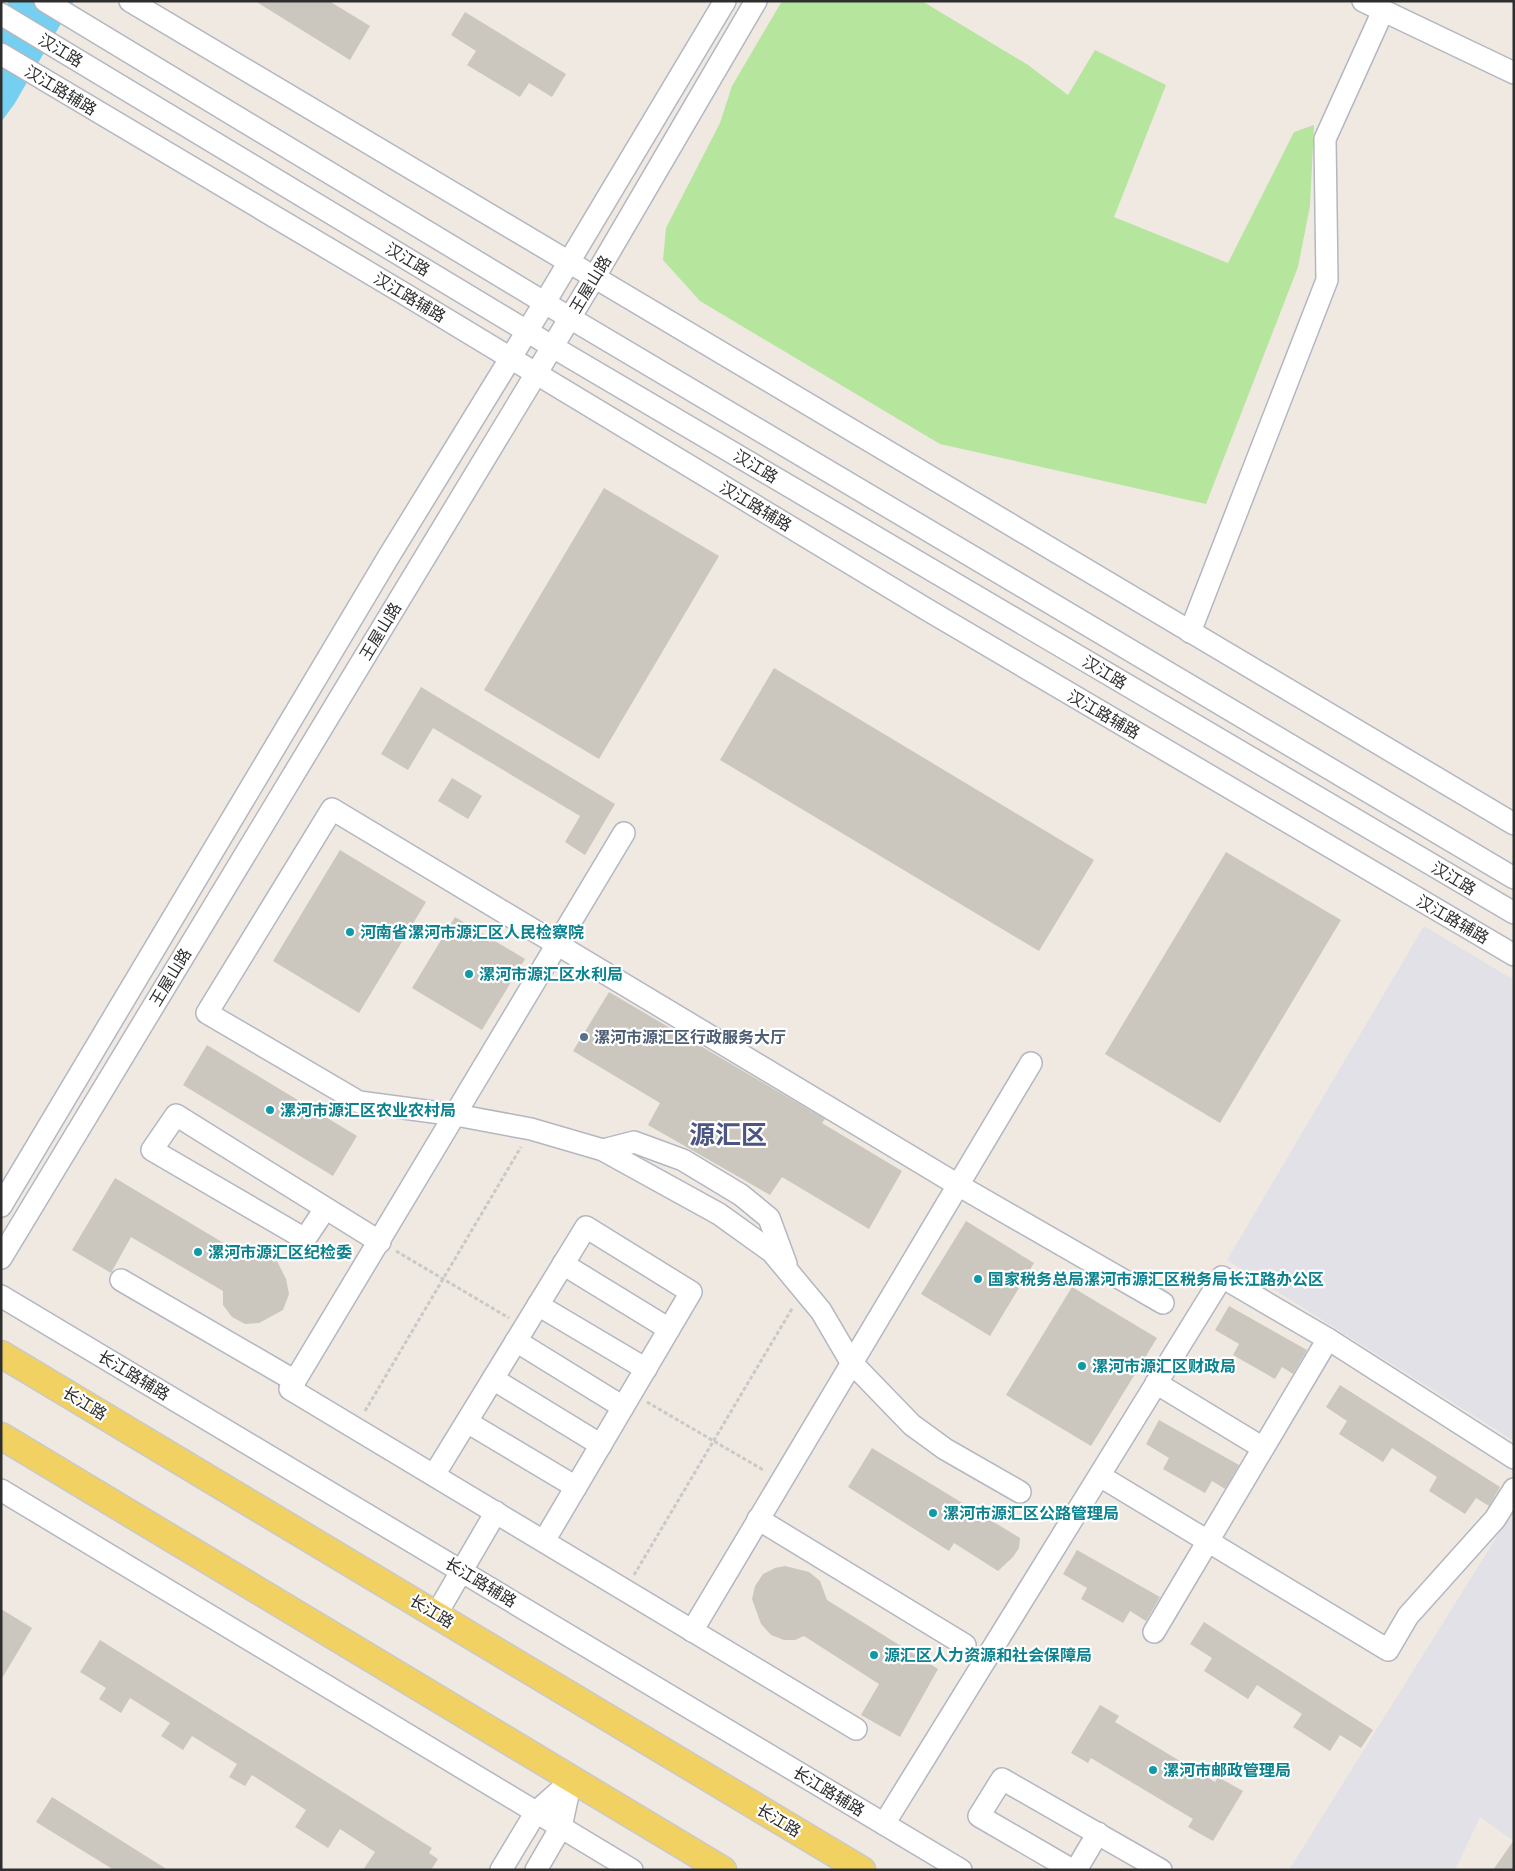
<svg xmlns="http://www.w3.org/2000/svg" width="1515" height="1871" font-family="'Archivo Narrow','Noto Sans SC',sans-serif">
<rect width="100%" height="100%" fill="#efe9e1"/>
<!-- industrial -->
<g fill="#e3e1e8">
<polygon points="1424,926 1514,980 1514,1441 1227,1260"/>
<polygon points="1514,1509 1514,1841 1480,1817 1455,1870 1289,1870"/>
</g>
<!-- green -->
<polygon fill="#b6e59e" points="782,1 922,1 1028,65 1068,95 1095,50 1166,85 1114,217 1228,263 1294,132 1314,125 1310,206 1298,267 1206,504 940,444 700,301 663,260 666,228 720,123 732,86"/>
<!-- water -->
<polygon fill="#75cff0" points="9,1 74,1 15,103 1,122 1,14"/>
<!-- building -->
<g fill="#cbc7bf">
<polygon points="255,1 329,1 370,26 350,60"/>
<polygon points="465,12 566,74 552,97 529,83 520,97 467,65 476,51 451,35"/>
<polygon points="604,488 719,556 599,759 484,690"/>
<polygon points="774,668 1094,860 1039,951 720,760"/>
<polygon points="421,687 615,804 585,855 565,842 580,816 433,728 408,770 381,754"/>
<polygon points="452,778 482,796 468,819 438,801"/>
<polygon points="340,850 426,902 359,1013 273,961"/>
<polygon points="1226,852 1341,920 1220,1123 1105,1054"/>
<polygon points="455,917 525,959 482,1030 412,988"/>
<polygon points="609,992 825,1119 822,1123 902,1171 869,1229 782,1177 770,1195 648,1125 660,1103 573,1051"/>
<polygon points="207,1045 357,1136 333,1176 183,1085"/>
<polygon points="115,1178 247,1257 261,1255 277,1261 286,1279 289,1294 283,1310 259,1323 245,1324 232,1317 223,1305 223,1291 131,1237 111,1273 72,1250"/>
<polygon points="966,1221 1034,1263 990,1336 921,1294"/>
<polygon points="1072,1287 1157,1338 1091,1446 1006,1395"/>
<polygon points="1229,1306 1307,1350 1293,1374 1282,1367 1275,1379 1233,1355 1239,1344 1215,1330"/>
<polygon points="1340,1385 1500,1487 1489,1506 1476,1498 1465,1514 1429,1491 1437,1477 1392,1448 1383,1462 1339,1434 1347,1421 1326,1407"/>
<polygon points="1159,1420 1239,1465 1225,1489 1212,1481 1205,1493 1163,1469 1169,1458 1146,1444"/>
<polygon points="872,1448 1020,1538 1019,1548 1013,1557 998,1571 954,1543 949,1551 848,1487"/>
<polygon points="1077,1550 1160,1597 1146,1621 1130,1611 1123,1623 1081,1599 1087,1588 1063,1574"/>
<polygon points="785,1566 809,1572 820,1581 827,1600 938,1669 900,1737 861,1715 879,1684 804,1636 795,1640 784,1640 771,1635 761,1624 752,1599 755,1586 763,1574 775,1568"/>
<polygon points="1,1609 32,1628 1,1680"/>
<polygon points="1204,1622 1373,1730 1361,1748 1340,1735 1330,1751 1293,1727 1302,1714 1257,1685 1248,1699 1204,1671 1212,1658 1190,1644"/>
<polygon points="100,1640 432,1848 429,1853 438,1859 431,1870 363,1870 375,1852 340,1829 328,1848 295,1827 306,1810 252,1775 245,1786 229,1777 237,1764 192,1736 183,1750 161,1736 170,1723 130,1698 121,1713 99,1699 106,1688 80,1672"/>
<polygon points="1100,1705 1119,1716 1115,1722 1215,1782 1218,1777 1243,1791 1213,1841 1188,1827 1193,1819 1091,1758 1088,1763 1071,1753"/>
<polygon points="52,1797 168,1870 114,1870 36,1822"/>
<polygon points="1514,1840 1514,1870 1493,1870"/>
</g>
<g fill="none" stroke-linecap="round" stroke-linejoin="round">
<!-- minor casing -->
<g stroke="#b4b7c1" stroke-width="24">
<g id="minor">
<polyline points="45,1 570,318 1514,878"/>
<polyline points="130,1 1514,824"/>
<polyline points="1363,1 1514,73"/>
<polyline points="1,14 553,347 1514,913"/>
<polyline points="1,54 403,293 926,609 1514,955"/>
<polyline points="1190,632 1327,280 1325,139 1383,11"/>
<polyline points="624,833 290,1389 856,1729"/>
<polyline points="603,1150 634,1142 683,1160 741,1195 769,1218 786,1264"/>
<polyline points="1,1206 389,556 545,302 725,1"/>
<polyline points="325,1209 305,1239 152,1150 176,1115 380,1242"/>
<polyline points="1,1258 594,278 756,1"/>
<polyline points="563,1264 669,1329"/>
<polyline points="121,1280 295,1381"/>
<polyline points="1,1296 961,1870"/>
<polyline points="538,1305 646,1369"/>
<polyline points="516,1341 623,1407"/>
<polyline points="493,1379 601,1445"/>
<polyline points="1156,1383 1263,1448"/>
<polyline points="467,1422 576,1487"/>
<polyline points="434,1475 586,1227 691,1292 544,1541"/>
<polyline points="1100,1476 1388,1650 1408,1616 1495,1519 1514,1489"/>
<polyline points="1,1490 632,1870"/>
<polyline points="1020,1492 945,1449 912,1425 851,1362 821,1311 772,1252 719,1214 603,1150 531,1129 456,1115 359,1102 207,1013 332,809 958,1185 1163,1303"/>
<polyline points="758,1519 965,1645"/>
<polyline points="437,1613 496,1512"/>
<polyline points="692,1631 1031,1063"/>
<polyline points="1154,1632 1328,1339"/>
<polyline points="884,1824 1222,1277 1328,1339 1514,1458"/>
<polyline points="501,1870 536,1812 571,1781"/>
<polyline points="536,1870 561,1827 571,1781"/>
<polyline points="1072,1870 979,1816 1002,1779 1161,1870"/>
<polyline points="1076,1870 1098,1833"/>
</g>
</g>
<!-- major casing -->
<g stroke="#c9c9c9" stroke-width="29">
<g id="major">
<polyline points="1,1354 862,1870"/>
<polyline points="1,1436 723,1870"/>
</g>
</g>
<!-- path -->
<g stroke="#c9c9c9" stroke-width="3" stroke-dasharray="4 2.5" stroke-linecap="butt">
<polyline points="396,1251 509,1318"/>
<polyline points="647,1402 765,1471"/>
<polyline points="365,1411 521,1147"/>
<polyline points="634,1575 793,1307"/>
</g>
<!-- minor -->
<use href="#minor" stroke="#fff" stroke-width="21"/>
<!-- major -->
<use href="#major" stroke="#f2d163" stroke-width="26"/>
</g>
<!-- markers -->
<g fill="#0f9aa8" stroke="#fff" stroke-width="2">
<circle cx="350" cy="932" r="5"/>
<circle cx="469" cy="974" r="5"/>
<circle cx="270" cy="1110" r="5"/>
<circle cx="198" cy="1252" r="5"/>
<circle cx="978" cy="1279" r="5"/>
<circle cx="1082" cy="1366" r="5"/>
<circle cx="933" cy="1513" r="5"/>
<circle cx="874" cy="1655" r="5"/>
<circle cx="1153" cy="1770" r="5"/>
</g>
<circle fill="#5c6f8a" stroke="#fff" stroke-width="2" cx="584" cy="1037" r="5"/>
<g text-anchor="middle" stroke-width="4.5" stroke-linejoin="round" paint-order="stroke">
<!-- street labels -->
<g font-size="16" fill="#2e2e2e" stroke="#fff">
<text transform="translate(61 50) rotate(31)" y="6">汉江路</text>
<text transform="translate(61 90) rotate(31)" y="6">汉江路辅路</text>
<text transform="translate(408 259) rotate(31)" y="6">汉江路</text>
<text transform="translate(590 284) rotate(-59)" y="6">王屋山路</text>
<text transform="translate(410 297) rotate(31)" y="6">汉江路辅路</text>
<text transform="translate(756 466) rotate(31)" y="6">汉江路</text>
<text transform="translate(756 506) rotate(31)" y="6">汉江路辅路</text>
<text transform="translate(380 631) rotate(-59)" y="6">王屋山路</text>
<text transform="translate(1105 672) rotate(31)" y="6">汉江路</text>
<text transform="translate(1104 714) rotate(30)" y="6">汉江路辅路</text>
<text transform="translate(1454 878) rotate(31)" y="6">汉江路</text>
<text transform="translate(1453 919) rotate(30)" y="6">汉江路辅路</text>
<text transform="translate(170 977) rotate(-59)" y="6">王屋山路</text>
<text transform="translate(134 1375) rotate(31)" y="6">长江路辅路</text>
<text transform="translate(85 1403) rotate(31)" y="6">长江路</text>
<text transform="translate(481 1582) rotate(31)" y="6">长江路辅路</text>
<text transform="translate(432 1611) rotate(31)" y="6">长江路</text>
<text transform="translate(829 1791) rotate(31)" y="6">长江路辅路</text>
<text transform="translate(779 1820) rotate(31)" y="6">长江路</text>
</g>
<!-- culture labels -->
<g font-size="16" font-weight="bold" fill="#0d838f" stroke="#fff" text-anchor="start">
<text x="360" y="938">河南省漯河市源汇区人民检察院</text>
<text x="479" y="980">漯河市源汇区水利局</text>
<text x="280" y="1116">漯河市源汇区农业农村局</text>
<text x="208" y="1258">漯河市源汇区纪检委</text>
<text x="988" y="1285">国家税务总局漯河市源汇区税务局长江路办公区</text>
<text x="1092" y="1372">漯河市源汇区财政局</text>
<text x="943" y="1519">漯河市源汇区公路管理局</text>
<text x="884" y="1661">源汇区人力资源和社会保障局</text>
<text x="1163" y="1776">漯河市邮政管理局</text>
</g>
<!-- service labels -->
<g font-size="16" font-weight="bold" fill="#4e5e75" stroke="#fff" text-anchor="start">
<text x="594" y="1043">漯河市源汇区行政服务大厅</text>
</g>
<!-- town labels -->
<g font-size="26" font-weight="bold" fill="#4d5680" stroke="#fff">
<text x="728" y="1144">源汇区</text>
</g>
</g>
<!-- border -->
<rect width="1515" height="1871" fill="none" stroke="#2e2e2e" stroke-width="5"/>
</svg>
